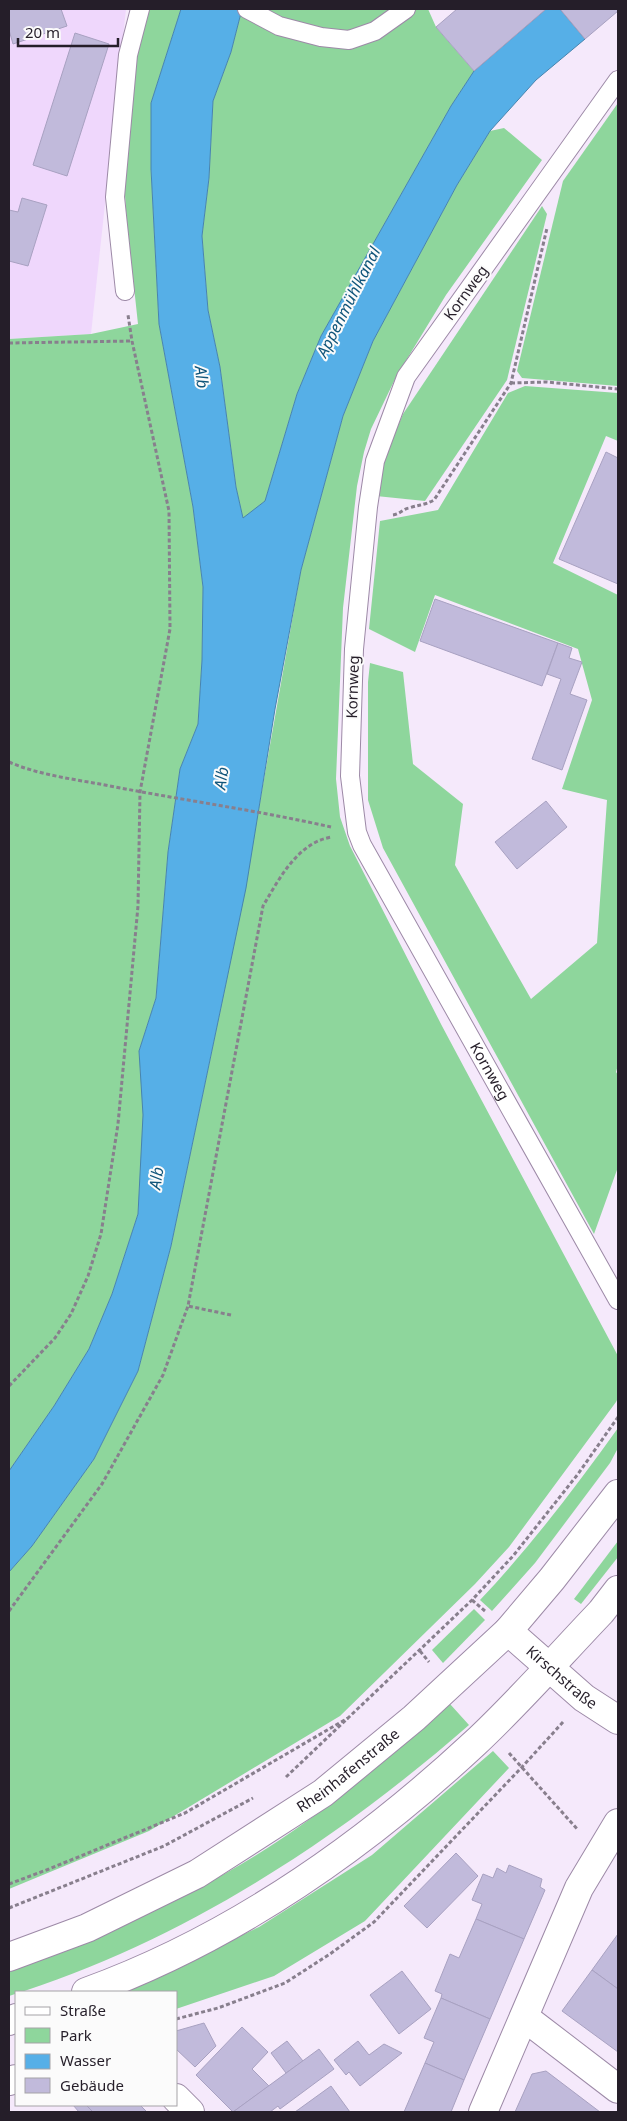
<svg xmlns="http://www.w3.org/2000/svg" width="627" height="2121" font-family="'Noto Sans',sans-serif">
<rect width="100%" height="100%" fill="#f5e9fb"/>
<!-- built -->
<polygon fill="#efd7fc" points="9,9 126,9 91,334 9,339"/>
<!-- green -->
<g fill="#8ed69c">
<path d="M 148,9 L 181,9 L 151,103 L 151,169 L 159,324 L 193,507 L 203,587 L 202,660 L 198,724 L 180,769 L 168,852 L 156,998 L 139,1051 L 144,1115 L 138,1214 L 112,1294 L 89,1349 L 54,1406 L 9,1471 L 9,339 L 91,334 L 138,324 C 133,273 125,222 124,171 C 123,118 133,59 148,9 Z"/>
<polygon points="242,9 428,9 436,27 474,71 451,106 321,336 297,394 265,501 243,519 236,487 220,367 208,310 202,236 209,178 213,101 231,52"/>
<polygon points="618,103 618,386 522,378 517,371 563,181"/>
<polygon points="504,128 542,160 446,295 396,377 371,429 364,452 357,486 343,608 336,779 340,817 350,846 442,1026 618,1356 618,1398 616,1402 509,1547 475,1584 340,1716 149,1831 9,1889 9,1572 32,1546 94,1459 138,1371 171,1246 210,1060 241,909 301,570 343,416 373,341 457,185 490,131"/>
<polygon points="542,206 547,214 507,380 425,501 376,496 385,456 403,414"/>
<polygon points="525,386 618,393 618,441 606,436 553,563 618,595 618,1065 616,1072 618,1075 618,1167 594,1234 383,848 368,800 368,682 370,663 403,672 413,764 463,804 455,865 531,999 597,943 607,800 562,789 592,700 578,649 435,595 415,652 369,629 380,521 438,510 508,393"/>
<path d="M 618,1428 L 618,1448 L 610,1463 L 535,1563 L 492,1611 L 480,1600 C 531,1546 575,1488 618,1428 Z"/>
<polygon points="618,1541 618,1557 581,1604 574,1599"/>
<polygon points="474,1609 485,1620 443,1663 432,1650"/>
<path d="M 450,1704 L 469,1725 C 334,1843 179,1943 9,1996 L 9,1972 C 83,1943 157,1913 226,1873 C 308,1827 380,1766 450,1704 Z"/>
<polygon points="493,1751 509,1768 365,1921 274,1976 176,2009 176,1992 120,1992 259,1927 372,1855"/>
</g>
<!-- water -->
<polygon fill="#56afe7" stroke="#4784ae" points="181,9 242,9 231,52 213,101 209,178 202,236 208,310 220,367 236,487 243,518 265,501 297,394 321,336 451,106 474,71 546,9 560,9 585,39 536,80 490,131 457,185 373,341 343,416 301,570 275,709 246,888 171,1246 138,1371 94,1459 32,1546 9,1572 9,1471 54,1406 89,1349 112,1294 138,1214 143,1115 139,1051 156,998 168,852 180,769 198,724 202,660 203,587 193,507 159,324 151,169 151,103"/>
<!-- building -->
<g fill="#c1badb" stroke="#a8a1c1">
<polygon points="9,9 61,9 67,26 13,44 9,30"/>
<polygon points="457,9 546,9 474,71 436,27"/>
<polygon points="560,9 618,9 618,11 585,39"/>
<polygon points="75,33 109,44 67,176 33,165"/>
<polygon points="22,198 47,205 28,266 9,261 9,210 18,212"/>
<polygon points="606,452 618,458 618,584 559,559"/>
<polygon points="435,599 558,643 542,686 420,641"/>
<polygon points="558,643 572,648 569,658 582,662 570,694 587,700 562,770 532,759 561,679 547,674"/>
<polygon points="546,801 567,827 517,869 495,842"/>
<polygon points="456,1853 478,1876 427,1928 404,1906"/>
<polygon points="509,1865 542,1879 540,1887 545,1890 524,1939 476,1919 482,1904 472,1900 483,1874 493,1878 497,1868 506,1873"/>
<polygon points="476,1919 524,1939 490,2019 441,1998 442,1994 435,1991 450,1954 459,1958"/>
<polygon points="618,1934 618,1989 592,1970"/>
<polygon points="592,1970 618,1989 618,2052 562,2011"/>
<polygon points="402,1971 431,2009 399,2034 370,1995"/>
<polygon points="441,1998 490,2019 464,2080 425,2063 434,2042 424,2038"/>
<polygon points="204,2023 216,2046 195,2067 176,2049 176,2031"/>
<polygon points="242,2027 268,2052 252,2069 269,2086 233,2112 196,2075"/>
<polygon points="287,2041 303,2061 286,2073 271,2053"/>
<polygon points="358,2041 369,2055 384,2044 402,2053 360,2086 349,2072 346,2075 334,2060"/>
<polygon points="319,2049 334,2069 280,2109 278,2106 270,2112 233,2112"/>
<polygon points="425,2063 464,2080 451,2112 404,2112"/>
<polygon points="546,2071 600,2112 515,2112 532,2074"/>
<polygon points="331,2086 350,2112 295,2112"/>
<polygon points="73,2105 86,2105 93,2112 79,2112"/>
<polygon points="86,2105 140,2105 147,2112 93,2112"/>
</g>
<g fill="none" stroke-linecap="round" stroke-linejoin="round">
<!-- lane casing -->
<g stroke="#9d8aa7" stroke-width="20">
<g id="lane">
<polyline points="247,9 279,26 321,37 349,40 375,31 406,9"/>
<path id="s1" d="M 618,80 L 406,377 L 375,461 L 368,507 L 354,649 L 350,776 L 357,832 L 362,845 L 618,1300"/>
<polyline points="125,291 115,197 128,55 140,9"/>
</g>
</g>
<!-- street casing -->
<g stroke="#9d8aa7" stroke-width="30">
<g id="street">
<path id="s2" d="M 508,1631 L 584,1698 L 618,1720"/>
<polyline points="524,2017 618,2089"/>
<polyline points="9,2081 16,2079"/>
<polyline points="176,2098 190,2112"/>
<polyline points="483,2112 579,1888 618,1823"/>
</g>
</g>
<!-- secondary casing -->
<g stroke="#9d8aa7" stroke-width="30">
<g id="secondary">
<path id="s3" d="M 9,1957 L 87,1928 L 197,1874 L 323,1793 L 414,1718 L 508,1631 L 552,1579 L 618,1494"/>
<path d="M 86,1992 C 232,1939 362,1848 475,1743 C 519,1702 559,1656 601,1612 L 618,1590"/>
<polyline points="9,2021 16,2018"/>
</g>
</g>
<!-- path -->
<g stroke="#887f8d" stroke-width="3" stroke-dasharray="4 2.5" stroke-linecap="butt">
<polyline points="9,343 132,341"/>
<polyline points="511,383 547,382 618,389"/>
<path d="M 393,515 C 400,514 403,509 409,508 C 418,505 425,505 434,500 L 511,383 L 547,228"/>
<path d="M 9,762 C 39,775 73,779 105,785 C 181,800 256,810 331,827"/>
<path d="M 231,1315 L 188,1306 L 263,906 C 279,879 298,842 332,837"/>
<polyline points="9,1386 55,1338 71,1314 88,1276 101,1234 118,1124 138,906 140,792 170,629 169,511 132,341 128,315"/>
<polyline points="472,1600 485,1611"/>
<polyline points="9,1611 102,1484 163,1375 188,1306"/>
<polyline points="420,1651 429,1662"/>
<polyline points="509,1753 578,1830"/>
<polyline points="286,1777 472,1600 513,1556 578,1474 618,1417"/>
<polyline points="9,1884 49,1869 185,1813 348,1718"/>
<polyline points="9,1908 164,1846 253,1798"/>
<polyline points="176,2019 218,2008 285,1983 330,1954 374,1922 522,1767 564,1721"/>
</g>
<!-- lane -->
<use href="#lane" stroke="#fff" stroke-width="18"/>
<!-- street -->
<use href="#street" stroke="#fff" stroke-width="28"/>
<!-- secondary -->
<use href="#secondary" stroke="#fff" stroke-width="28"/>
</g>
<g text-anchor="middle" stroke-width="4" stroke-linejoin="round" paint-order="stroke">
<!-- street labels -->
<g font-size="15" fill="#251e29" stroke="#fbfbfb">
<text transform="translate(466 293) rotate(-54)" y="5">Kornweg</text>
<text transform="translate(353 687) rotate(-88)" y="5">Kornweg</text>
<text dy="5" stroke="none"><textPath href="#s1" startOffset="1101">Kornweg</textPath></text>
<text dy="5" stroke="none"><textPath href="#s2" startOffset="71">Kirschstraße</textPath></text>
<text dy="5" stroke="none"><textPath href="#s3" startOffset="389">Rheinhafenstraße</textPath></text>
</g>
<!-- water labels -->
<g font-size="16" font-style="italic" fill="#11567b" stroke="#fbfbfb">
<text transform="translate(348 302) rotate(-63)" y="6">Appenmühlkanal</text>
<text transform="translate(202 377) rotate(83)" y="6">Alb</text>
<text transform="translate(221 778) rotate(-81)" y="6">Alb</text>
<text transform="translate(156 1178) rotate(-81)" y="6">Alb</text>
</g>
</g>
<!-- border -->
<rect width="627" height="2121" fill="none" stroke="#251e29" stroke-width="20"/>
<!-- legend -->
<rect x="15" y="1991" width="162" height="115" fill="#fbfbfb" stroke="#a5a3a7"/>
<rect x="25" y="2007" width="25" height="8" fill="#ffffff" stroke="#a5a3a7"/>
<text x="60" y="2016" font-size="15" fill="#251e29">Straße</text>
<rect x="25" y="2028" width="25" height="15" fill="#8ed69c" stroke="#a5a3a7"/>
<text x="60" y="2041" font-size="15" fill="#251e29">Park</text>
<rect x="25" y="2054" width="25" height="15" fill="#56afe7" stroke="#a5a3a7"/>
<text x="60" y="2066" font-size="15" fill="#251e29">Wasser</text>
<rect x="25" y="2078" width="25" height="15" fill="#c1badb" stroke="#a5a3a7"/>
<text x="60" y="2091" font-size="15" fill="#251e29">Gebäude</text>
<!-- scale -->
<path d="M18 38v8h100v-8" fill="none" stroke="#251e29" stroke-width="2.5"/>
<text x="25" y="38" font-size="15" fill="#251e29" stroke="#fbfbfb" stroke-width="4" paint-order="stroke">20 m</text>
</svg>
